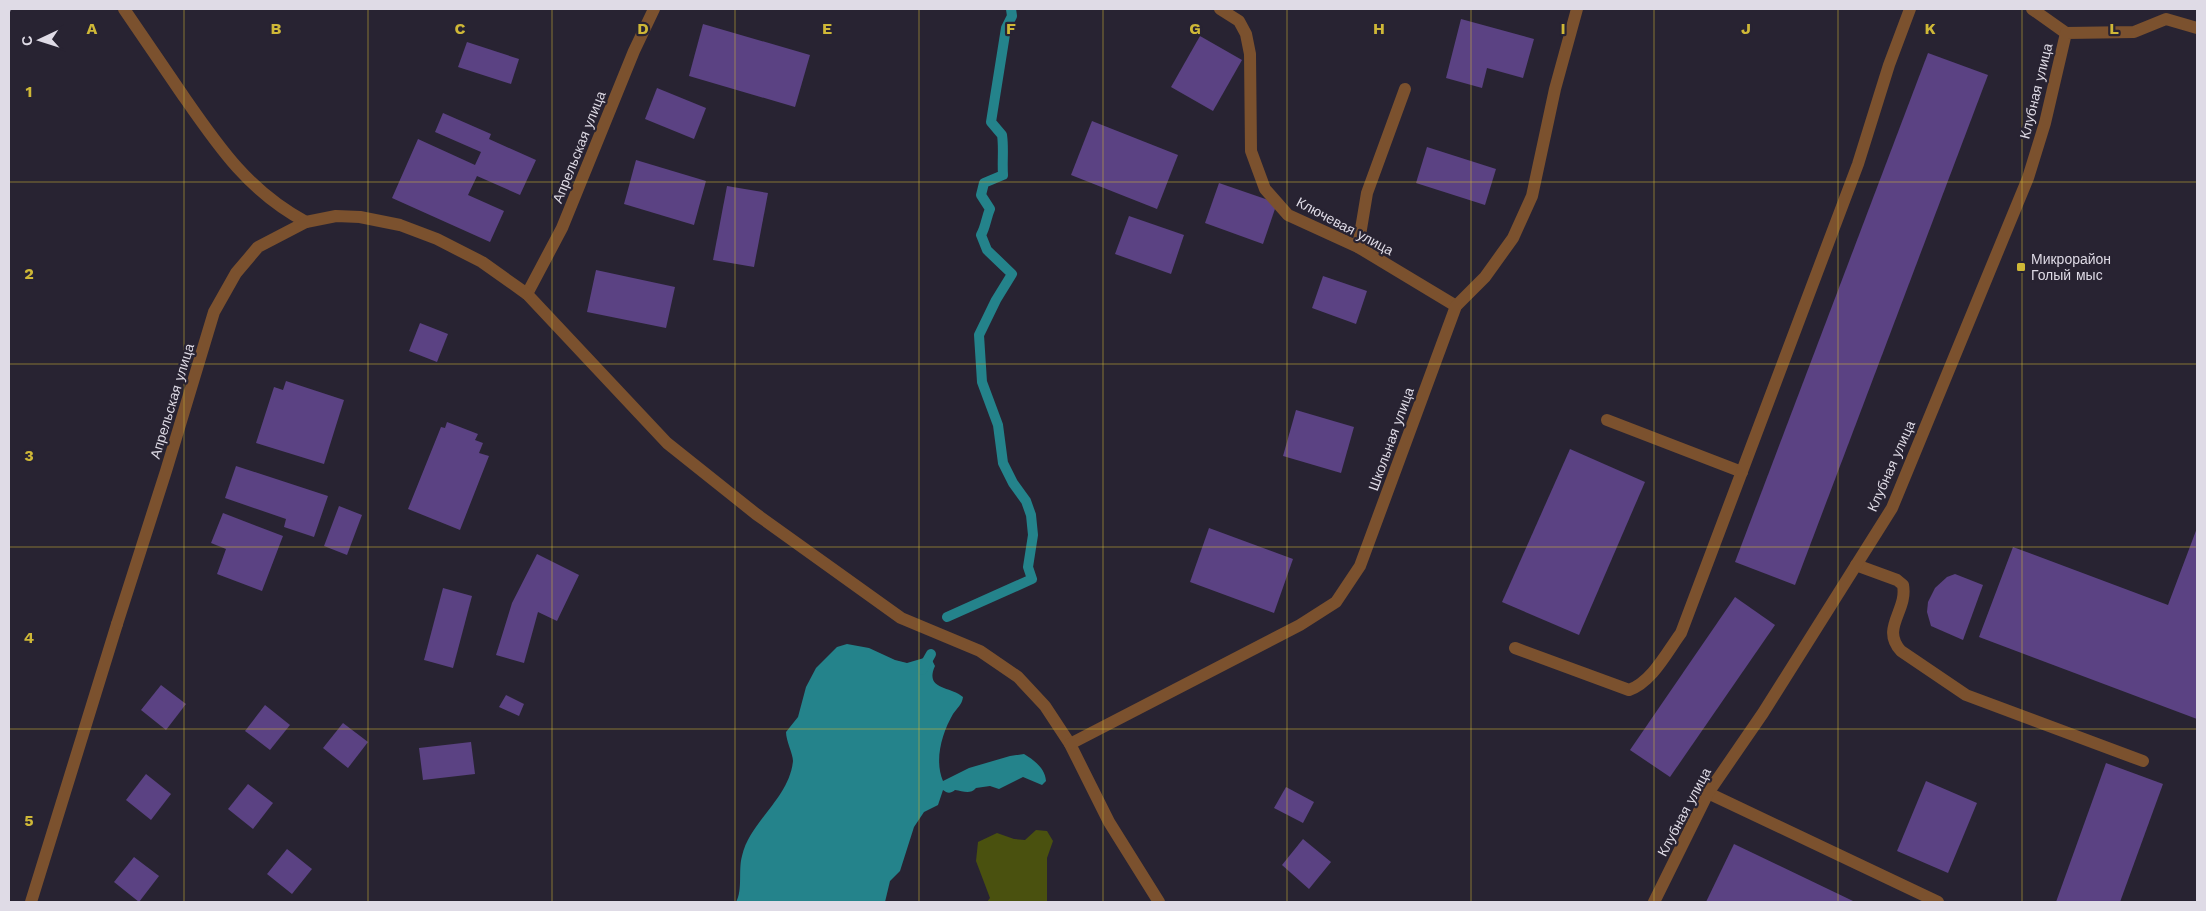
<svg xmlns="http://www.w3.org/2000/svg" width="2206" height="911" font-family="'Work Sans',sans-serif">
<rect width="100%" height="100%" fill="#282332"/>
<!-- green -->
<polygon fill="#4a510f" points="1036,830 1047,831 1053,841 1047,858 1047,902 987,902 990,898 976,861 978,842 997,833 1014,839 1025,840"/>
<!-- water -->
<path fill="#24838b" d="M 847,644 L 869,648 L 895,660 L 907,663 L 924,658 L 932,660 L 935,666 C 924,690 951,686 963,697 C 962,705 957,708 953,714 C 942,733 934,760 943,781 L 969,768 L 1010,756 L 1024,754 C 1034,760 1045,768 1046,781 L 1042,785 L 1023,777 L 999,789 L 990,786 L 976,788 C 970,795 963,791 955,790 C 950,794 947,793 943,790 L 938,805 L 924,812 L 914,827 L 900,871 L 890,881 L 885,902 L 736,902 C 743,890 738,870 742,856 C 750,821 789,799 793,761 C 793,754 786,741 786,732 L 798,717 L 806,687 L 816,668 L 837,647 Z"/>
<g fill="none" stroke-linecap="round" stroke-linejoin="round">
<!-- stream -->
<g stroke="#24838b" stroke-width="10">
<path d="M 947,617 L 1032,579 L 1028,567 L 1033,535 L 1031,515 L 1026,501 L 1013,483 L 1003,463 L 998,425 L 982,382 L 979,335 L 996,300 L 1012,274 L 987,250 L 981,235 C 986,226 986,218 990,209 L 981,195 L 984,183 L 1003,175 C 1002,161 1004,148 1002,135 L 991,122 L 1006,28 L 1012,16 L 1011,9"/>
<polyline points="922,670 931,654"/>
</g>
</g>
<!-- building -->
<g fill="#5b4283">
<polygon points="1461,19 1534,39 1523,78 1487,68 1482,88 1446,78"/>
<polygon points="703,24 810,55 795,107 689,76"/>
<polygon points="1200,36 1242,60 1213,111 1171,87"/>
<polygon points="467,42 519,59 511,84 458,67"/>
<polygon points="1928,53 1988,75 1795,585 1735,562"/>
<polygon points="657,88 706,108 694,139 645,119"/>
<polygon points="443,113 491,134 489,139 536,160 520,195 477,176 468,195 504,211 490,242 392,198 418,139 475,165 481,152 435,132"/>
<polygon points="1092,121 1178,155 1157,209 1071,175"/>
<polygon points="1427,147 1496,169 1485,205 1416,183"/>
<polygon points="636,160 706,181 694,225 624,204"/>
<polygon points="1219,183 1277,203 1263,244 1205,223"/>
<polygon points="727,186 768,193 754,267 713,260"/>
<polygon points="1129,216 1184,235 1171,274 1115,254"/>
<polygon points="596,270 675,287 666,328 587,312"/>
<polygon points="1323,276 1367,291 1356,324 1312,308"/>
<polygon points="420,323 448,334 437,362 409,351"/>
<polygon points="286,381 344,400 324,464 256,443 274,387 283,390"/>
<polygon points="1296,410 1354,427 1341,473 1283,456"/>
<polygon points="447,422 478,434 475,440 483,443 479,453 489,456 460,530 408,509 441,427 445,428"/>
<polygon points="1570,449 1645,482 1579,635 1502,602"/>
<polygon points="236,466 328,496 314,537 284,527 286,519 225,498"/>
<polygon points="339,506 362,515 347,555 324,546"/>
<polygon points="223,513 283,536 262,591 217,574 226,549 211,543"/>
<polygon points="1209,528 1293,559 1274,613 1190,582"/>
<polygon points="2197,528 2197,719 1979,637 2013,547 2168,605"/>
<polygon points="537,554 579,575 557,621 538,612 524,663 496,655 512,603"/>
<polygon points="1955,574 1983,585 1963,640 1931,626 1927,612 1928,602 1935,588 1947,577"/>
<polygon points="443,588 472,596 453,668 424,660"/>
<polygon points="1735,597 1775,625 1670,777 1630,750"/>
<polygon points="161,685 186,704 166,730 141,710"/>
<polygon points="506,695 524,704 519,716 499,707"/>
<polygon points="265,705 290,725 270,750 245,731"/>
<polygon points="343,723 368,742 348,768 323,748"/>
<polygon points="471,742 475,774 423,780 419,748"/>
<polygon points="2106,763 2163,784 2120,902 2056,902"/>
<polygon points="146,774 171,794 151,820 126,800"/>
<polygon points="1926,781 1977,803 1948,873 1897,851"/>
<polygon points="248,784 273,803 253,829 228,809"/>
<polygon points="1286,787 1314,802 1303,823 1274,808"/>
<polygon points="1303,839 1331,862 1309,889 1282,865"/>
<polygon points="1734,844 1853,901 1852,902 1706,902"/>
<polygon points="287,849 312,869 292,894 267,874"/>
<polygon points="134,857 159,876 139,902 114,882"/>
</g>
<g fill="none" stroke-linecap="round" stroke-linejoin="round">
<!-- path -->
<polyline stroke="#787381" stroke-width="3" stroke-dasharray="4 2.5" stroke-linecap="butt" points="9,11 10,9"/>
<!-- lane -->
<g stroke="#7b512e" stroke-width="12">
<polyline points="1358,247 1367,193 1405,89"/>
<polyline points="1607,420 1742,472"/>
<path d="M 1856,565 L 1897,580 L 1903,585 C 1908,611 1880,628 1901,651 L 1966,695 L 2143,761"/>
<path d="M 1515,648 L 1629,690 C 1652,682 1667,652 1681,633 L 1858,164 L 1889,65 L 1910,9"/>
<polyline points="1708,793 1938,902"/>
<polyline points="31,902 117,624"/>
</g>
<!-- street -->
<g stroke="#7b512e" stroke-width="12">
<path d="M 124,9 C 143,37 163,66 182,94 C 218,146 248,191 306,222"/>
<polyline points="1220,9 1239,21 1246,34 1250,54 1251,151 1265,189 1288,215 1358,247 1456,306"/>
<polyline points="2032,9 2066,33"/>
<polyline points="527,294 562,228 634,51 654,9"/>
<polyline points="117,624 166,471 214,312 236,273 258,247 306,222 336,216 360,217 400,225 437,239 482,262 527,294 667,443 756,514 901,618 980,651 1018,677 1045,706 1070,744 1109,822 1159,902"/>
<polyline points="1070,744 1300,625 1336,602 1360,566 1456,306 1485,277 1513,238 1532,196 1555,89 1577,9"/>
<polyline points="1654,902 1708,793 1763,713 1892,508 2028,178 2045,123 2066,33 2134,32 2166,19 2197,28"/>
</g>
</g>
<!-- grid -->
<path fill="none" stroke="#cfb837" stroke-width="1" stroke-opacity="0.55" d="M 184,9 L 184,902M 368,9 L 368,902M 552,9 L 552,902M 735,9 L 735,902M 919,9 L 919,902M 1103,9 L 1103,902M 1287,9 L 1287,902M 1471,9 L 1471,902M 1654,9 L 1654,902M 1838,9 L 1838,902M 2022,9 L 2022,902M 9,182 L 2197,182M 9,364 L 2197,364M 9,547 L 2197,547M 9,729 L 2197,729"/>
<!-- markers -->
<rect fill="#cfb837" stroke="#282332" stroke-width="2" x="2016" y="262" width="10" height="10" rx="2.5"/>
<g text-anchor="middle" stroke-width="4.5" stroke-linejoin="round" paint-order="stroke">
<!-- street labels -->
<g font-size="14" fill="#dfdbe6" stroke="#282332">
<text transform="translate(2036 91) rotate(-76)" y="5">Клубная улица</text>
<text transform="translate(579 147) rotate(-68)" y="5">Апрельская улица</text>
<text transform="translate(1345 226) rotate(28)" y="5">Ключевая улица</text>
<text transform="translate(172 401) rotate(-73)" y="5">Апрельская улица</text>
<text transform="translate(1391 439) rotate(-70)" y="5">Школьная улица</text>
<text transform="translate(1891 466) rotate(-66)" y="5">Клубная улица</text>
<text transform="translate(1684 812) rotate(-62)" y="5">Клубная улица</text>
</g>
<!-- poi labels -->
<g font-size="14" fill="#dfdbe6" stroke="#282332" text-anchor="start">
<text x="2031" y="264">Микрорайон<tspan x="2031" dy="16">Голый мыс</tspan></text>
</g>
</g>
<g font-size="16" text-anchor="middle" font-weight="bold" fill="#cfb837" stroke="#282332" stroke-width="4.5" stroke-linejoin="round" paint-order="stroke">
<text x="92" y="34">A</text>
<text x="276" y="34">B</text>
<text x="460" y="34">C</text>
<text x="643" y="34">D</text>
<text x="827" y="34">E</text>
<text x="1011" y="34">F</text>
<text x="1195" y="34">G</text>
<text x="1379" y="34">H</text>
<text x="1563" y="34">I</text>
<text x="1746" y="34">J</text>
<text x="1930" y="34">K</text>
<text x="2114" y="34">L</text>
<text x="29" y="97">1</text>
<text x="29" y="279">2</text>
<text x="29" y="461">3</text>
<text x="29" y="643">4</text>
<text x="29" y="826">5</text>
</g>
<!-- border -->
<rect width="2206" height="911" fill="none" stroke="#dfdbe6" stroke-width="20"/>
<!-- north arrow -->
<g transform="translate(40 40) rotate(266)" stroke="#282332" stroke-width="4" paint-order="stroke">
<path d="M0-4L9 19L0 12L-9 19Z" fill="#dfdbe6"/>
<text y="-8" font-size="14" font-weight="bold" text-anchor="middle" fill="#dfdbe6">С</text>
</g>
</svg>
